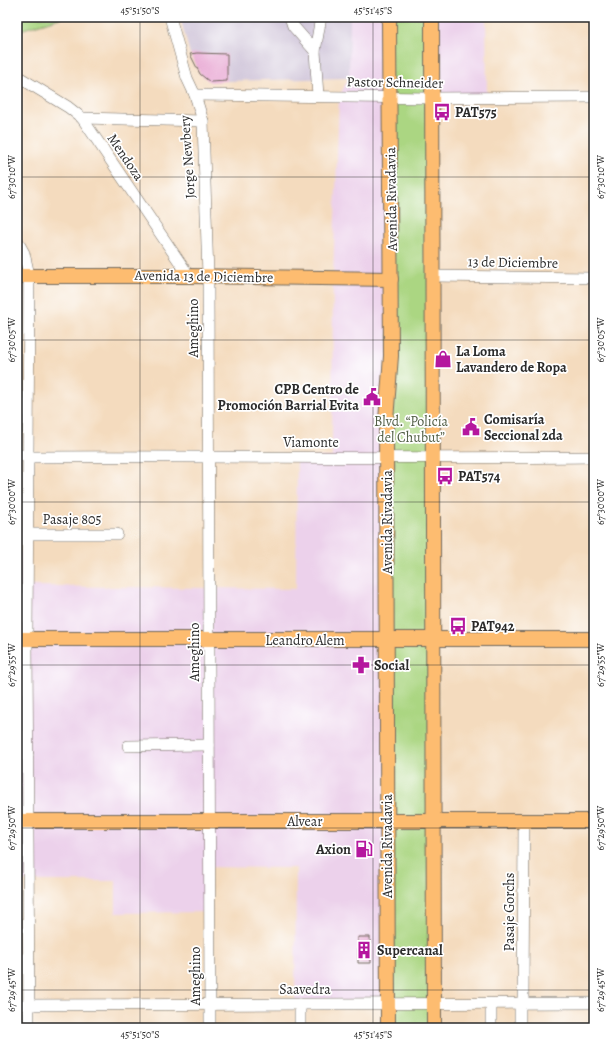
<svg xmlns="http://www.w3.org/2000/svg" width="611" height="1045" font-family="Alegreya,serif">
<rect width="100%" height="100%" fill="#fff"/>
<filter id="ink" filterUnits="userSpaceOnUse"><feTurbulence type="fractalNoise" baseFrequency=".025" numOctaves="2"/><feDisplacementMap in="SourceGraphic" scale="8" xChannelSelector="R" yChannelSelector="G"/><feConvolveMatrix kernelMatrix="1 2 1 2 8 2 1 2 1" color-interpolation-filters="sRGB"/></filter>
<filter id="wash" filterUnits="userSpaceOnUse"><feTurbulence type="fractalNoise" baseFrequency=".012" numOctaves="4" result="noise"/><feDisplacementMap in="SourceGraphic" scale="16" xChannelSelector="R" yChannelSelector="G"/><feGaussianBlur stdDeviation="0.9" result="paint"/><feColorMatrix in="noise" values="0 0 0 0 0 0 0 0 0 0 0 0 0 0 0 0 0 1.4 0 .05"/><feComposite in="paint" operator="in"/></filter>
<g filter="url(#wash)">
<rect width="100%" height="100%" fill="#f4dbbe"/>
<!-- built -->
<polygon fill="#ecd1eb" points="349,17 486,17 487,98 390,99 388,1004 295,1004 296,868 209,867 209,912 116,913 116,881 17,881 17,552 28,552 28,586 296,589 297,457 332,457 333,278 339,97 349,77"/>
<!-- industrial -->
<polygon fill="#cbbfd5" points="180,17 350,17 349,78 227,81 227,54 190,54"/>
<!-- green -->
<g fill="#abd682" stroke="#6b8056">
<polygon points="17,17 63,17 17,31"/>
<polygon points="389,17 432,17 434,1028 388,1028"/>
</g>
<g id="blocks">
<!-- building -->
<g fill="#e59ccd">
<polygon points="197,53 227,54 227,81 210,82 200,74 190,54"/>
<polygon points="358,937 370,937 371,963 358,963"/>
</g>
</g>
</g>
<g filter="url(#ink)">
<use href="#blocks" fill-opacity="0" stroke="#71695e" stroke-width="1"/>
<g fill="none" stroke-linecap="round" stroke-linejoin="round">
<!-- minor casing -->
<g stroke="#71695e" stroke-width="12">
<g id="minor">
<polyline points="170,17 187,78 195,95 203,121 208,276 210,1028"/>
<polyline points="290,17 293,26 315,51"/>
<polyline points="17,76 68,107 82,118 189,276"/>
<polyline points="195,95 427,98 594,97"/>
<polyline points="318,96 315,51 321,17"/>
<polyline points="82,118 203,121"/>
<polyline points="17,240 24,253 29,275 27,639 29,1028"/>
<polyline points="432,276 594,278"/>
<path d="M 17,454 L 28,457 C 217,456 405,459 594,457"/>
<polyline points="28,534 117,534"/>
<polyline points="128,746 209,745"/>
<polyline points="17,755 28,755"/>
<polyline points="520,1003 520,1028"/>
<polyline points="523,1003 524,821"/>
<polyline points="17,1005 594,1003"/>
<polyline points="300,1028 300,1004"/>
<polyline points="491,1028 491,1004"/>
</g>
</g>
<!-- major casing -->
<g stroke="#71695e" stroke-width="16">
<g id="major">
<polyline points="432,17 434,1028"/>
<polyline points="17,276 189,276 391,279"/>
<polyline points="17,639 594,639"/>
<polyline points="17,821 594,821"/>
<polyline points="388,1028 386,420 391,356 389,17"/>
</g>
</g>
<!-- minor -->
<use href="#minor" stroke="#fff" stroke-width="11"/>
<!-- major -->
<use href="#major" stroke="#fdbc6f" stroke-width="14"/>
</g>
</g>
<!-- ticks -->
<path fill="none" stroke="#2b2b2b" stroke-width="1" stroke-opacity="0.45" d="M 140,17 L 140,1028M 373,17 L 373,1028M 17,177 L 594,177M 17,340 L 594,340M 17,502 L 594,502M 17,665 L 594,665M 17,828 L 594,828M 17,990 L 594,990"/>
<!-- icons -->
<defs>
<g id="bus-bare" transform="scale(1.38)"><path d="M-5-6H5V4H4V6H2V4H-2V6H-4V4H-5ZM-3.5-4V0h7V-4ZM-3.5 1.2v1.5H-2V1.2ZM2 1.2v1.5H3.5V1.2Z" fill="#b5179e" stroke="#fff" stroke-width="2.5" paint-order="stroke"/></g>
<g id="shop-bare" transform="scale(1.38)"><path d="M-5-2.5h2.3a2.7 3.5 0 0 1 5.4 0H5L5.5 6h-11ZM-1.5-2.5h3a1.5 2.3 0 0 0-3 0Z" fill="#b5179e" stroke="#fff" stroke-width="2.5" paint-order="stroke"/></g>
<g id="civic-bare" transform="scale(1.38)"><path d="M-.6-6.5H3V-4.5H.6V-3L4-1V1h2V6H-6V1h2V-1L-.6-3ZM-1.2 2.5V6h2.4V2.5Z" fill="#b5179e" stroke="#fff" stroke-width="2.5" paint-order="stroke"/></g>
<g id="pharmacy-bare" transform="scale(1.38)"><path d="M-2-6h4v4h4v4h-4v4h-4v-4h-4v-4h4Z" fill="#b5179e" stroke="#fff" stroke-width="2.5" paint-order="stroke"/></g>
<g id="fuel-bare" transform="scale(1.38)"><path d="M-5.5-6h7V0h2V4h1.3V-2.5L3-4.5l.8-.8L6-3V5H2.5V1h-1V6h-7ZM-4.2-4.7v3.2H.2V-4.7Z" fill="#b5179e" stroke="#fff" stroke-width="2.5" paint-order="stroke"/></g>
<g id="building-bare" transform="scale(1.38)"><path d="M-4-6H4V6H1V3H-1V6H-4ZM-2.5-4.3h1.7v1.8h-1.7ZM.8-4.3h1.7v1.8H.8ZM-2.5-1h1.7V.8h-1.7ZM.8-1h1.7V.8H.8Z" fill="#b5179e" stroke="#fff" stroke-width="2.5" paint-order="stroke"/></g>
</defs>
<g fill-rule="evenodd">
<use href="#bus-bare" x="442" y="112"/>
<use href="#shop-bare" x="443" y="359"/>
<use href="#civic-bare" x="372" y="397"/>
<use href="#civic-bare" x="471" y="427"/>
<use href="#bus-bare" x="445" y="476"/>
<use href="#bus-bare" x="458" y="626"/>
<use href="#pharmacy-bare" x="361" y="665"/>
<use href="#fuel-bare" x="364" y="849"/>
<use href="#building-bare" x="364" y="950"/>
</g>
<g text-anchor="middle" stroke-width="3.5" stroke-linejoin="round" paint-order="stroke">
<!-- street labels -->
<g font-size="14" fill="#2b2b2b" stroke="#fff">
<text transform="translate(395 82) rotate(1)" y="5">Pastor Schneider</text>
<text transform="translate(126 157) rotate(56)" y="5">Mendoza</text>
<text transform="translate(187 157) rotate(-94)" y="5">Jorge Newbery</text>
<text transform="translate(391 199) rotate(-91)" y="5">Avenida Rivadavia</text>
<text transform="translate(513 262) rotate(1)" y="5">13 de Diciembre</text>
<text transform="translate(204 276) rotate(1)" y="5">Avenida 13 de Diciembre</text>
<text transform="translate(193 328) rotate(-90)" y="5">Ameghino</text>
<text x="311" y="447">Viamonte</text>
<text x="72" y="524">Pasaje 805</text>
<text transform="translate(387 522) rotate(-90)" y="5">Avenida Rivadavia</text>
<text x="305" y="645">Leandro Alem</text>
<text transform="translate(194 652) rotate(-90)" y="5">Ameghino</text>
<text x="305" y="826">Alvear</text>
<text transform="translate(387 846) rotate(-90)" y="5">Avenida Rivadavia</text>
<text transform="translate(509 912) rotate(-90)" y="5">Pasaje Gorchs</text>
<text transform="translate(195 976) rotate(-90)" y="5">Ameghino</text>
<text x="305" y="994">Saavedra</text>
</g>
<!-- poi labels -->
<g font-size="14" font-weight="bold" fill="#2b2b2b" stroke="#fff" text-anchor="start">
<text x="455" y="117">PAT575</text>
<text x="456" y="356">La Loma<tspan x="456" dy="16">Lavandero de Ropa</tspan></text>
<text x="359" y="394" text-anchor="end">CPB Centro de<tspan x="359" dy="16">Promoción Barrial Evita</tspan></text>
<text x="484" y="424">Comisaría<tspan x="484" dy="16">Seccional 2da</tspan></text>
<text x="458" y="481">PAT574</text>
<text x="471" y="631">PAT942</text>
<text x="374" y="670">Social</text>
<text x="351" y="854" text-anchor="end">Axion</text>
<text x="377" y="955">Supercanal</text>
</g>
<!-- park labels -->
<g font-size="14" fill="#515e45" stroke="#fff">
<text x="411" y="426">Blvd. “Policía<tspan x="411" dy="16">del Chubut”</tspan></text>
</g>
</g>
<!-- margin -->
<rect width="611" height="1045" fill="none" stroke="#fff" stroke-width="44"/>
<rect x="22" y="22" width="567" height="1001" fill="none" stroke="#2b2b2b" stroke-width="1.5"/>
<g font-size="10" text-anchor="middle" fill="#2b2b2b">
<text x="140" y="14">45°51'50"S</text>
<text x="373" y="14">45°51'45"S</text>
<text transform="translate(600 177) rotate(-90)" y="4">67°30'10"W</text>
<text transform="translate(11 177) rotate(-90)" y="4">67°30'10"W</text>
<text transform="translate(11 340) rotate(-90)" y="4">67°30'05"W</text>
<text transform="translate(600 340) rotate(-90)" y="4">67°30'05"W</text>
<text transform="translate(600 502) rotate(-90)" y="4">67°30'00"W</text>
<text transform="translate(11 502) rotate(-90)" y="4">67°30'00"W</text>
<text transform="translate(600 665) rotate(-90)" y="4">67°29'55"W</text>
<text transform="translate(11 665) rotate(-90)" y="4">67°29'55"W</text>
<text transform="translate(600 828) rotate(-90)" y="4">67°29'50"W</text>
<text transform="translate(11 828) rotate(-90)" y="4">67°29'50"W</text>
<text transform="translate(600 990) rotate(-90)" y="4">67°29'45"W</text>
<text transform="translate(11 990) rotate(-90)" y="4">67°29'45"W</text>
<text x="140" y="1038">45°51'50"S</text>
<text x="373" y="1038">45°51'45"S</text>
</g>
</svg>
